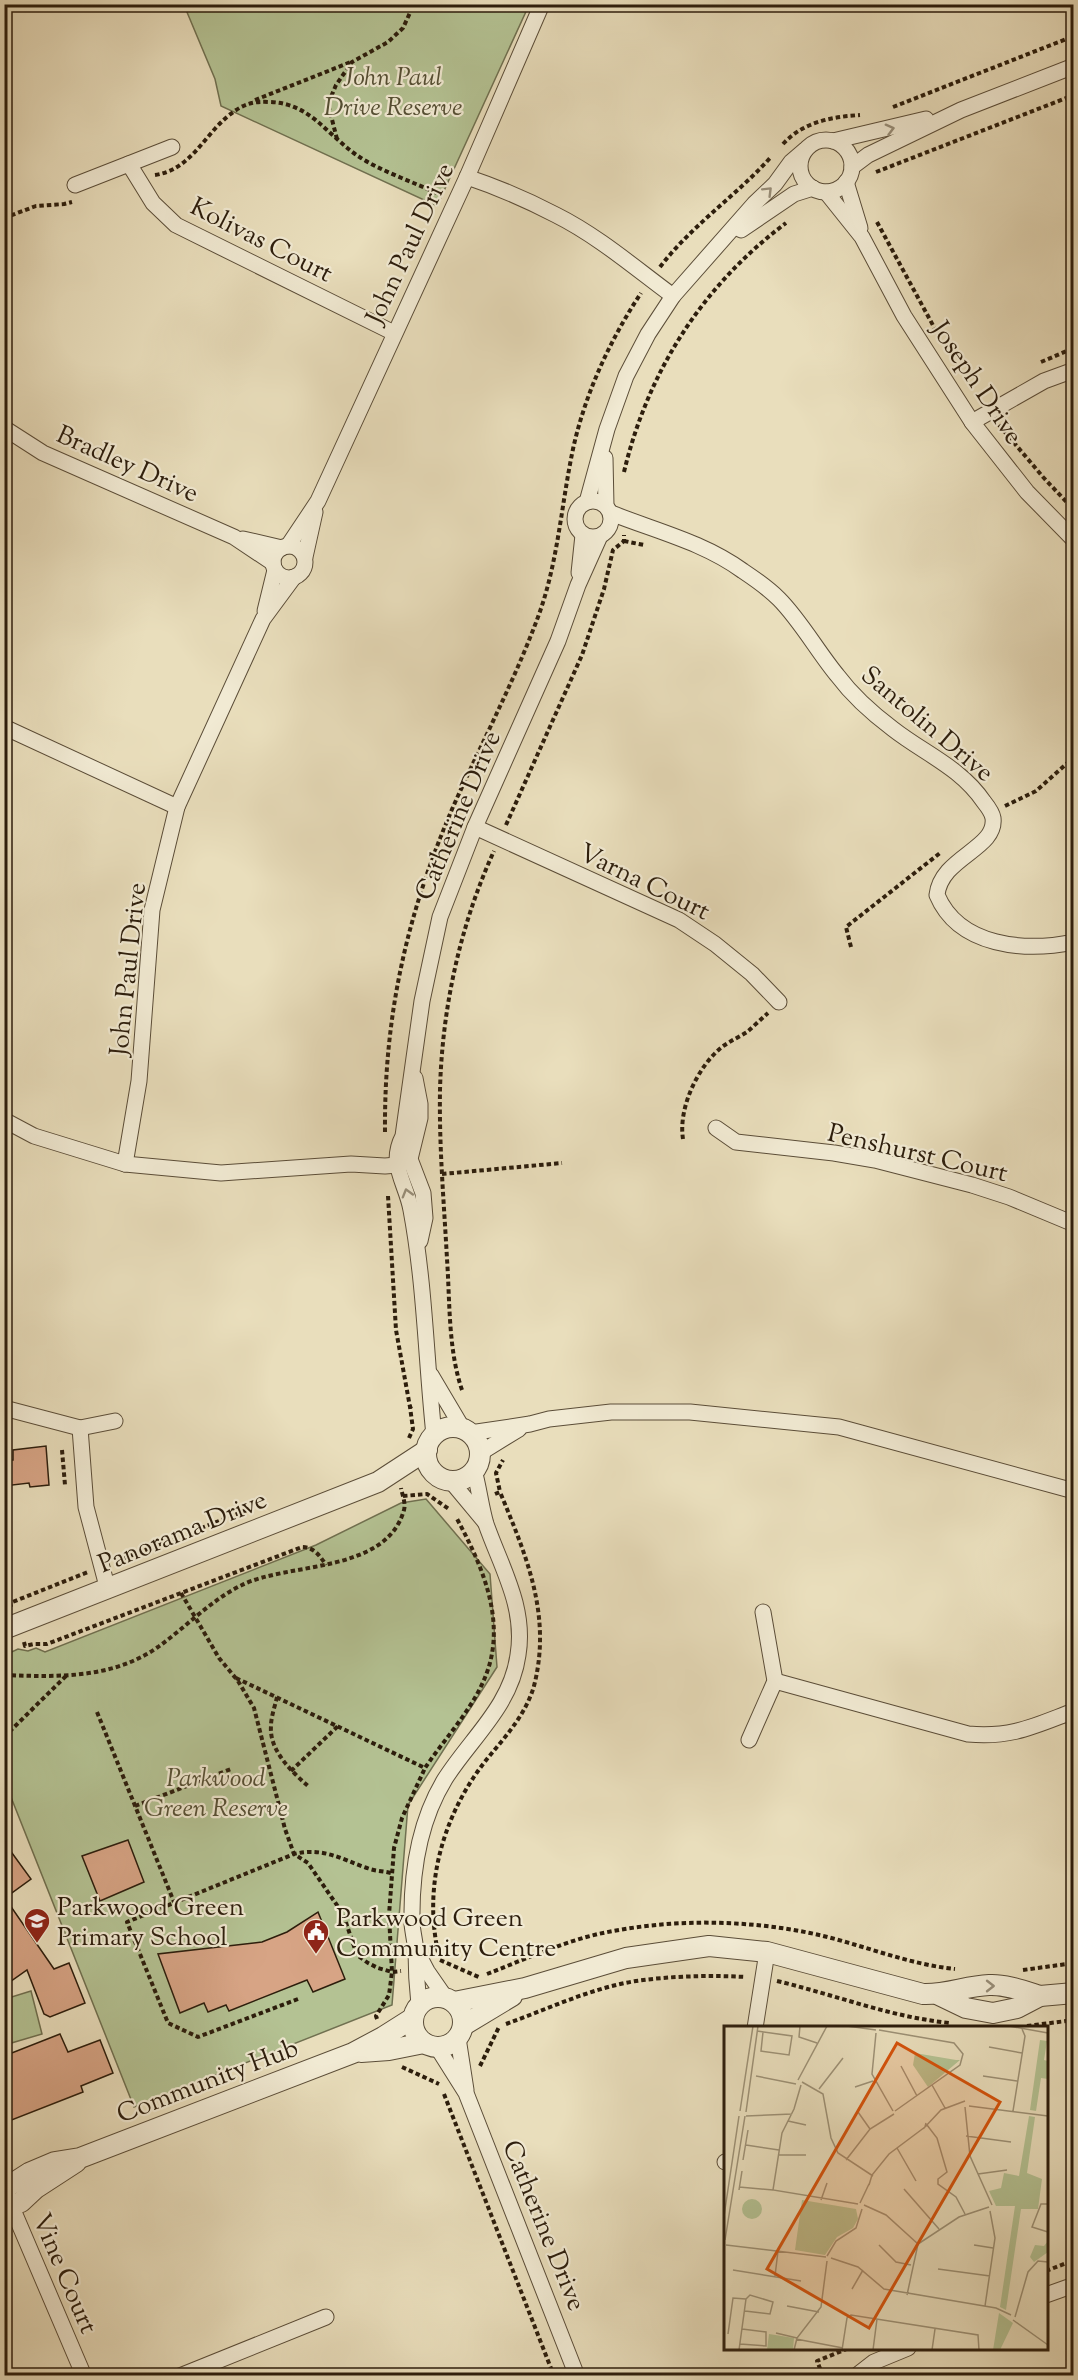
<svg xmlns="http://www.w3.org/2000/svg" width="1078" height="2380" font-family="'Sorts Mill Goudy',serif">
<rect width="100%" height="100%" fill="#e9debc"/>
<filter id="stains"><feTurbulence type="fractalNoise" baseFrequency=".00333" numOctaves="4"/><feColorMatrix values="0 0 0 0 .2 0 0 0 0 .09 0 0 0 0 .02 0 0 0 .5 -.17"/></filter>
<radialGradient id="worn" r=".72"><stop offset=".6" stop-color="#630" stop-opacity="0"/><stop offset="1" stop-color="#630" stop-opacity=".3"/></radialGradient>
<!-- green -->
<g fill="#b4c293" stroke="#707050" stroke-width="1.5">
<polygon points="184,5 529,5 437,206 221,106 215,79"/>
<polygon points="426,1499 490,1574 497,1667 408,1805 392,2005 134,2107 5,1782 5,1655 18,1649 28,1651 36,1648 45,1652 316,1545 401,1503"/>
<polygon points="31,1991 42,2034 8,2044 5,2031 5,1999"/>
</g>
<!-- building -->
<g fill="#d7a485" stroke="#2c1d0c" stroke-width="1.5">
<polygon points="46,1446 49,1485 30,1487 29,1483 4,1486 4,1460 13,1460 13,1450"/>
<polygon points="128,1840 144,1882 100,1901 82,1856"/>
<polygon points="4,1842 31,1879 5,1898 54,1969 69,1963 85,2003 50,2017 44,2014 27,1970 4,1986"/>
<polygon points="318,1912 345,1979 313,1992 307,1980 229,2011 226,2005 208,2012 204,2003 180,2013 158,1954 262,1942 287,1932"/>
<polygon points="60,2034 68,2052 100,2040 113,2073 81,2086 83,2092 4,2123 4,2056"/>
</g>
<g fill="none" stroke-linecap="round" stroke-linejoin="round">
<!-- minor casing -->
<g stroke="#5b4d38" stroke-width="17">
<g id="minor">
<circle cx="826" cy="166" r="26"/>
<polyline points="833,141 926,119"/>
<polyline points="129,164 153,203 176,225 394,333"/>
<polyline points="852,167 868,155 961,110 1074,66"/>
<path d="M 467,177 C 497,187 527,200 556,215 C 598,236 635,268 673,296"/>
<polyline points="846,182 860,228"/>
<polyline points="75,185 172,147"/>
<polyline points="826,192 862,237 904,316 972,422 1027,492 1074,540"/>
<polyline points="741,230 794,194 813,188"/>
<polyline points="972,422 1044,381 1074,370"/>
<polyline points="4,428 43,453 234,537 273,563"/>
<polyline points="605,458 606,506"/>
<circle cx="593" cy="519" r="18"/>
<polyline points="587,502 607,429 626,376 648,334 673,296 754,204 775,184 791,162 805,150"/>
<path d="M 611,513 C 656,531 703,542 743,571 C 755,579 769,589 779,599 C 800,620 818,652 837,675 C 852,695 873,714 893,729 C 925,754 960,767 984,802 C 988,807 992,812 993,818 C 997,849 941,857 937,895 C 959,947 1025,952 1074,942"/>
<polyline points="243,539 282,548"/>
<polyline points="288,546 318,501 467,177 542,4"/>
<circle cx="289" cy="562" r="16"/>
<polyline points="305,557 315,512"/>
<polyline points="579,573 583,535"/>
<polyline points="265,611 275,570"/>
<polyline points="4,727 177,807"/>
<polyline points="475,827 679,920 715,944 752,974 779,1002"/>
<polyline points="415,1078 420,1104 420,1118 410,1159 423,1193 425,1218 420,1241"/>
<polyline points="4,1120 34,1136 125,1164 221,1173 351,1164 385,1166 397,1165 410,1159"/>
<polyline points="716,1128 736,1142 834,1153 875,1160 972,1185 1009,1197 1074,1224"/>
<polyline points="125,1164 139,1081 152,910 177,807 263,619 294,577"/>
<polyline points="431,1375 463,1429"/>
<polyline points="4,1408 80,1428 115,1421"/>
<polyline points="80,1428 86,1507 108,1590"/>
<polyline points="470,1433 530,1424 549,1419 611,1412 690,1412 839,1427 1074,1491"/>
<path d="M 434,1435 C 426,1360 425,1285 411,1210 C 406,1182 388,1165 403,1136 L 422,1001 L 440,917 L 475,827 L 558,641 L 578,585 L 600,536"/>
<polyline points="480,1453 519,1429"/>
<polyline points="450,1480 485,1522"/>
<path d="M 775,1681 L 968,1734 C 1012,1738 1034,1726 1074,1711"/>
<polyline points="749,1740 775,1681 763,1612"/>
<polyline points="416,1950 427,1971 445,1997"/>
<path d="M 419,2005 C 417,1987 416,1969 416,1951 C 415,1942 413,1933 412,1924 C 411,1873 418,1823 445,1779 C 471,1738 511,1706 518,1655 C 526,1607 501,1567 486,1524 C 481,1507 479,1488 474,1470"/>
<polyline points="755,2028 767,1952"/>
<polyline points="458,2038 466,2090"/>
<polyline points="437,2047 466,2093 577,2376"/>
<polyline points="725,2162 726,2162"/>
<polyline points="8,2198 84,2376"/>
<polyline points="1046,2295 1074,2285"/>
<polyline points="180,2376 326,2317"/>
<polyline points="856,2376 874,2362 908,2348"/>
</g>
</g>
<!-- tertiary casing -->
<g stroke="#5b4d38" stroke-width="22">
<g id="tertiary">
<circle cx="453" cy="1454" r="27"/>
<polyline points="4,1629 378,1482 427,1450"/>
<polyline points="939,1995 966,2008 993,2013 1017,2008 1040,1996 1074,1993"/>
<circle cx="438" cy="2022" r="25"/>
<path d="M 454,2002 L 525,1988 L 626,1958 L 709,1946 L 767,1952 L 923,1994 C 946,1995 966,1986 989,1985 C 1005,1984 1024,1991 1040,1996"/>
<polyline points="464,2025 512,1996"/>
<polyline points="361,2052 389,2050 424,2043"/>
<polyline points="4,2189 29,2173 55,2162 80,2158 353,2053 383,2037 413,2018"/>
<polyline points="4,2208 21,2202 36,2188 76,2162"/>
</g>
</g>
<!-- path -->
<g stroke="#2c1d0c" stroke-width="4" stroke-dasharray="4.5 3" stroke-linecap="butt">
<polyline points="255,100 351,62"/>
<polyline points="893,107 1074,36"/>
<polyline points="337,139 328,104 336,85 352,62 388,42 403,28 414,4"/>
<path d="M 783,144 C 803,122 831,117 860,115"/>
<polyline points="876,172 1074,95"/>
<path d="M 155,175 C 190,170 203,137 228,116 C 243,104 252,101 270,102 C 310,103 327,135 358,156 C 380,171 416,183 441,195"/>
<polyline points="4,218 36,206 64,204 72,202"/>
<polyline points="877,222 935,329"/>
<path d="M 660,267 C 692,225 736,196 771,157"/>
<polyline points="1041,362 1074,348"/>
<polyline points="999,425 1043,477 1074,510"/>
<path d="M 624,472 C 648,371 703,285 786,223"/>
<polyline points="624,541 644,545"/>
<polyline points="1005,806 1036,791 1074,757"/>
<polyline points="506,825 582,655 604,589 613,550 624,541 624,535"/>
<polyline points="851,947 846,927 940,853"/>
<path d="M 385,1132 C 384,1015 407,914 453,807 C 481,744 514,682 538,617 C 558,563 561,506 573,449 C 585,394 610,340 641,293"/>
<path d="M 683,1139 C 678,1108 698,1066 722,1047 C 730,1041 739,1037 747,1032 C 754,1026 761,1019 768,1013"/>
<polyline points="442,1174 562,1163"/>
<polyline points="388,1196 396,1330 410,1407"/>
<path d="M 462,1390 C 448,1349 450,1302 447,1259 C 444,1203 439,1147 440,1090 C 442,1009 460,925 494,851"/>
<polyline points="409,1438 413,1429 410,1407 412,1406"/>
<polyline points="62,1450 65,1485"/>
<polyline points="495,1494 500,1492 496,1473 503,1460"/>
<polyline points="403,1496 427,1494 449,1509"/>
<polyline points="117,1561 247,1510"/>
<polyline points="181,1593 219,1658 238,1681 254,1708 285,1829 294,1854 308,1863 343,1914 357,1955 368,1963 378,1968 392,1972 401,1971"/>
<polyline points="11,1607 10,1603 88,1572"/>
<path d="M 24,1642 L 25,1646 L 34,1644 L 47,1644 L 302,1547 C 314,1547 320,1556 326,1565"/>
<path d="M 4,1675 C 58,1677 112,1679 158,1647 C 186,1627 211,1600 242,1585 C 288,1562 386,1574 404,1510 C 406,1503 402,1494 401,1488"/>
<path d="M 236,1678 L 425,1768 C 445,1738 473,1709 486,1675 C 507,1621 482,1565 456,1517"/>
<path d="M 277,1697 C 275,1706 271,1717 271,1726 C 269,1750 291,1771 308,1786"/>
<polyline points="97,1712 174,1902"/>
<polyline points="4,1737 66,1676"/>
<polyline points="291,1771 338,1726"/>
<polyline points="135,1806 231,1769"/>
<path d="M 438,1952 C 423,1883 444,1813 487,1759 C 506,1736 528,1712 535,1682 C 551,1613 526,1555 500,1492"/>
<polyline points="440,1960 481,1978"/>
<polyline points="1023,1970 1074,1963"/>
<path d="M 487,1974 C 523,1960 560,1943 598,1934 C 667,1919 741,1919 810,1933 C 859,1943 905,1964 955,1969"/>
<path d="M 777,1981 C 836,1995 890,2017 950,2023"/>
<path d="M 298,1999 L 198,2037 L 168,2023 L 127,1922 L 294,1854 C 323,1847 341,1859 367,1868 C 374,1871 383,1871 391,1873"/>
<polyline points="377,2019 376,2016 389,1995 392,1972 389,1915 394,1848 402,1818 425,1768"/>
<path d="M 506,2024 C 548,2009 591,1988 636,1981 C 671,1976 711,1975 746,1977"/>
<polyline points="1027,2026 1074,2020"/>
<polyline points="480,2066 499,2027"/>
<polyline points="402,2067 439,2084"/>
<polyline points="444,2094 554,2376"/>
<polyline points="1046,2271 1074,2260"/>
<polyline points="823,2376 817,2361 849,2348"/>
</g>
<!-- minor -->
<use href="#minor" stroke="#f1ead3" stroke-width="15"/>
<!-- tertiary -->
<use href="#tertiary" stroke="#f1ead3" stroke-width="20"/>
</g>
<!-- one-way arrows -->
<defs><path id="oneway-chevron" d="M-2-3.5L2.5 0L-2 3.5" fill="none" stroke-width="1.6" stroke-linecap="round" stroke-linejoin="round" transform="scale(1.5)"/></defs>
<g stroke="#988e79">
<use href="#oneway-chevron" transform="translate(890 129) rotate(-15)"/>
<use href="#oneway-chevron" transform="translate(768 191) rotate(-45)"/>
<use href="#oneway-chevron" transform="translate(407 1193) rotate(-106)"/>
<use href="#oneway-chevron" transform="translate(990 1986)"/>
</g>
<!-- icons -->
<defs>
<g id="school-pin" transform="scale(1.35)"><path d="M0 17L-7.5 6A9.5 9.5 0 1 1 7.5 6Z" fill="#8f2418" stroke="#f1ead3"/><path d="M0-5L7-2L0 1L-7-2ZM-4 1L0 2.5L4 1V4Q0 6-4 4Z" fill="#fff"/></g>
<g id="civic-pin" transform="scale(1.35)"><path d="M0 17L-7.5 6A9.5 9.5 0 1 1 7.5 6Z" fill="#8f2418" stroke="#f1ead3"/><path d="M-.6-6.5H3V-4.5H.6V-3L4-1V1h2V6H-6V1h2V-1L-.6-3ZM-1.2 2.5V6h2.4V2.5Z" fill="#fff"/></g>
</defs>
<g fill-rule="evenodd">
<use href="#school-pin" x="37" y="1921"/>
<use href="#civic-pin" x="316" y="1932"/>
</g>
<g text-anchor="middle" stroke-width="4.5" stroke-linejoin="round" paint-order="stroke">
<!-- park labels -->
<g font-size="26" font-style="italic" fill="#554f34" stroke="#f1ead3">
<text x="393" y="85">John Paul<tspan x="393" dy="30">Drive Reserve</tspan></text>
<text x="216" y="1786">Parkwood<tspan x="216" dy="30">Green Reserve</tspan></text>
</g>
<!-- street labels -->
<g font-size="26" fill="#2c1d0c" stroke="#f1ead3">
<text transform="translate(262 239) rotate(27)" y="9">Kolivas Court</text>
<text transform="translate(409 243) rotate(-65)" y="9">John Paul Drive</text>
<text transform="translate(978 382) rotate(56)" y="9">Joseph Drive</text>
<text transform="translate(128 463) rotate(24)" y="9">Bradley Drive</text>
<text transform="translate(928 723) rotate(40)" y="9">Santolin Drive</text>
<text transform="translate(457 815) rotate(-67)" y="9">Catherine Drive</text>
<text transform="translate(645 881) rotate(26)" y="9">Varna Court</text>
<text transform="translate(127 969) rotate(-84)" y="9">John Paul Drive</text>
<text transform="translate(918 1152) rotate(13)" y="9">Penshurst Court</text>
<text transform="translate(182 1531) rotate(-22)" y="9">Panorama Drive</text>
<text transform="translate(207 2080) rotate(-21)" y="9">Community Hub</text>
<text transform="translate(545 2225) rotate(68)" y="9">Catherine Drive</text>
<text transform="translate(66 2273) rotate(67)" y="9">Vine Court</text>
</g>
<!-- poi labels -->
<g font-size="26" fill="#2c1d0c" stroke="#f1ead3" text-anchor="start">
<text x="57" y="1915">Parkwood Green<tspan x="57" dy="30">Primary School</tspan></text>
<text x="336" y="1926">Parkwood Green<tspan x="336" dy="30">Community Centre</tspan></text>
</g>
</g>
<!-- overview -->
<g transform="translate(724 2026)">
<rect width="324" height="324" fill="#e9debc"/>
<path d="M 316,14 L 323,15 L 320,34 L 324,35 L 324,53 L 317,52 L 312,85 L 306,84 ZM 191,27 L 232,34 L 236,34 L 204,61 L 189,39 ZM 305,90 L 311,91 L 303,147 L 318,153 L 314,183 L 297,183 L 282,284 L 276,281 L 291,180 L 272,180 L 265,165 L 277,162 L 280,147 L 295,150 ZM18 183a10 10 0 1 1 20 0a10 10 0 1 1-20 0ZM 78,174 L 132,183 L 134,193 L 129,202 L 113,211 L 101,229 L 71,224 ZM 324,215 L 324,226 L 310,236 L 306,231 L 311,219 L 320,220 ZM 275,287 L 289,297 L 276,324 L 269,324 ZM 45,308 L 70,312 L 69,324 L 43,324 Z" fill="#b4c293"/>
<path fill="none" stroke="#9d9176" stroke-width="1.5" d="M 76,0 L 75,11 L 93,17M 123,0 L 152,4M 285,0 L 324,7M 155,4 L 230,17 L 239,28 L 236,39 L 171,85M 33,5 L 68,10 L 65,29 L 37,25 L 39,6M 152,7 L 148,48 L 169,85M 265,21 L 298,27M 177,40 L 193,70M 32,50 L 72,58M 259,50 L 293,55M 74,54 L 103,0M 78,56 L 99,68 L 107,112 L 114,127 L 149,150M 77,59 L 70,83 L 58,107 L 49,164 L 134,178M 208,59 L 221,82M 131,61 L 149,55M 95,63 L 119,32M 245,80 L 324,90M 241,81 L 246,130 L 268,179M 16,85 L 29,0M 289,85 L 301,10 L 298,3M 22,86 L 34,0M 134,86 L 146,103M 22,90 L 68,88M 64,95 L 82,99M 202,97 L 201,101 L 217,84 L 241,75M 203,99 L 213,112 L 223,146 L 214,153 L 214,158 L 232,171 L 241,188M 242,110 L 287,116M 22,119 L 55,124M 173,122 L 192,155M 54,129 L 82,129M 19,134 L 24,104M 122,134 L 146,103 L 170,88M 254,148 L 283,144M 145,159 L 148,149 L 165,128 L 201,101M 15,161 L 49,164M 180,163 L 215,203M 15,164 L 18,145M 97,174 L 103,157M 136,177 L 145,158M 324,178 L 317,178 L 308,201 L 324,206M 140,179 L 162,189 L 194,218M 0,190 L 15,90M 1,214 L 21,90M 2,219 L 102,231M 155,219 L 172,236 L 187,239M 250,219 L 269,222M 103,230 L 112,215 L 132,202 L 138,183M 107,232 L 134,241 L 160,263 L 272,282 L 287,289M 214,243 L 266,250M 9,244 L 77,255M 51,250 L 54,225M 128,263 L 139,244M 183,269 L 194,218 L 235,191 L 265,181M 63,280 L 95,286M 261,280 L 271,212 L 266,185M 21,285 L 46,288 L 49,276 L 26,269 L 22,273M 291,291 L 304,246 L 314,235 L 324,236M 289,294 L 324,319M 52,307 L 73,312M 4,308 L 9,272 L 22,273M 72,313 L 119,322M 16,318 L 42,320 L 42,306 L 18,303M 15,324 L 22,273M 70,324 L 73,312 L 97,281 L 103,235M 118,324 L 123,292 L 127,289 L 254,309 L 255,324M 149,324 L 153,293M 208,324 L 211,303"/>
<path fill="#d5530c" fill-opacity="0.15" stroke="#d5530c" stroke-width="3" d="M 173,17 L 276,76 L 145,302 L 43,243 Z"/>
<rect width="324" height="324" fill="none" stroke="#2c1d0c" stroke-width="3"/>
</g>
<!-- margin -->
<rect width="1078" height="2380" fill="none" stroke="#e9debc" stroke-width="24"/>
<rect x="6" y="6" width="1066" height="2368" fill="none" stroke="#2c1d0c" stroke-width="3"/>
<rect x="12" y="12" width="1054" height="2356" fill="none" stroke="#2c1d0c" stroke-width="1.5"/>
<rect width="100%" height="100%" filter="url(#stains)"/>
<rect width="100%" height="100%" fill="url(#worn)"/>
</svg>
